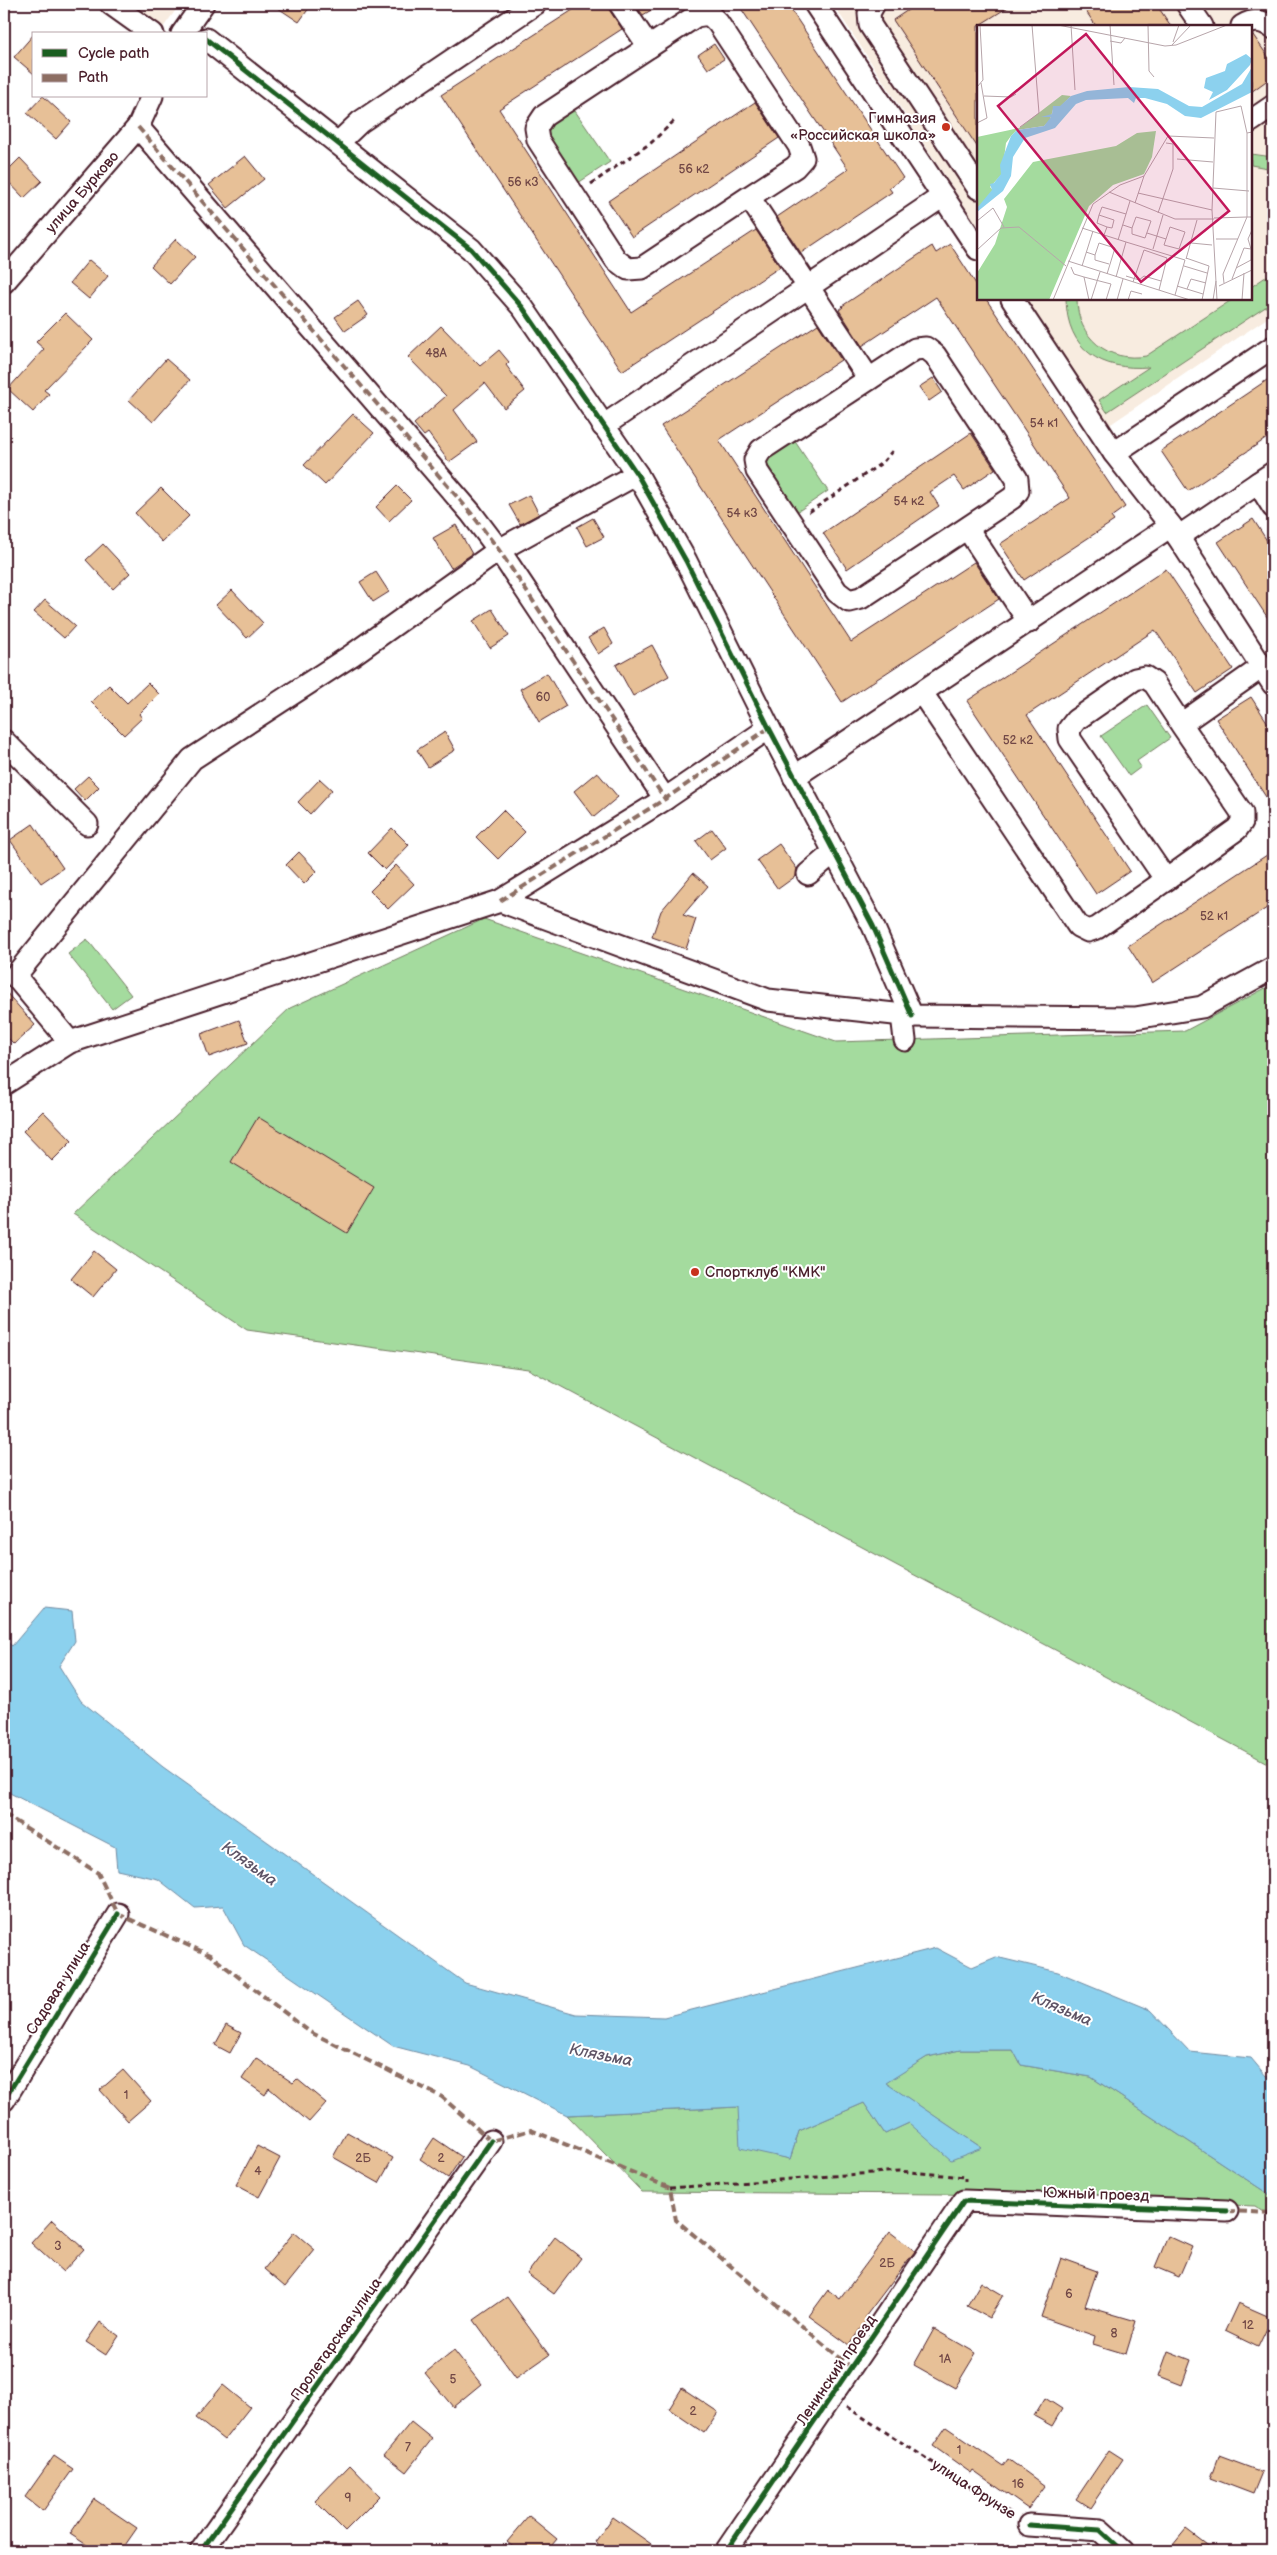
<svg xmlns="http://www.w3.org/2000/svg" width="1277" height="2555" font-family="'Balsamiq Sans',sans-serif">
<rect width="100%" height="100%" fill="#fff"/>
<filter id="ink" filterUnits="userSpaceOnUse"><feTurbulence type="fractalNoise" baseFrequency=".02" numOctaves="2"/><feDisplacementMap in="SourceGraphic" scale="10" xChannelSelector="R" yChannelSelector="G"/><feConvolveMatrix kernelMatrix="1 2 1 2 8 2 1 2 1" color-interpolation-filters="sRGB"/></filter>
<g filter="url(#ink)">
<!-- built -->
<g fill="#f8ece0">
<polygon points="124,4 180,4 160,32"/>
<polygon points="833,4 1273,4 1273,314 1108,426 1025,299 1251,299 1251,26 978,26 978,227"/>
</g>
<!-- green -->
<g fill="#a4db9e" stroke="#777d64">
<path d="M 573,108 L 610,162 L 578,183 C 571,172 544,140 549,128 C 552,119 566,113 573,108 Z"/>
<polygon points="1251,154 1273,157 1273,169 1251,165"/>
<path d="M 1273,272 L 1273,302 L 1107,412 L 1099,400 L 1149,367 C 1101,371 1067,350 1066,299 L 1077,299 C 1077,337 1108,363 1146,356 L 1233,299 L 1251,299 L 1251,287 Z"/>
<polygon points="792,437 828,491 797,512 767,468 766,458"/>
<polygon points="1147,705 1170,738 1137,761 1141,767 1129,776 1101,736"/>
<polygon points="484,919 836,1042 1185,1031 1273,984 1273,1766 528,1369 247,1330 73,1214 290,1008"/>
<polygon points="87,939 131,995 112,1009 68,954"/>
<polygon points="960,2050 1013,2050 1021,2065 1091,2077 1273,2197 1273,2218 1255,2206 945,2194 642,2192 567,2115 739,2107 767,2153 790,2159 799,2131 864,2103 885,2134 909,2123 982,2148 885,2083 927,2057"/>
</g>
<!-- water -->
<polygon fill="#8cd1ee" stroke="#728aa0" points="44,1608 72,1611 75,1641 59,1666 81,1701 163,1767 465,1983 576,2014 664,2017 936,1948 972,1967 996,1957 1058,1972 1150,2010 1190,2052 1251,2058 1266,2076 1273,2075 1273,2197 1091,2077 1021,2065 1013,2050 960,2050 927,2057 886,2083 982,2148 951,2160 909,2123 885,2134 864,2103 799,2131 790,2159 740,2148 738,2107 567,2115 470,2066 393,2046 244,1945 223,1906 195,1908 158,1879 117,1870 115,1847 4,1790 4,1639 12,1646"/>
<!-- building -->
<g fill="#e7c097" stroke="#4a1f2b">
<polygon points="272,4 312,4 299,22"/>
<polygon points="582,4 608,4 610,11 622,29 499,109 631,312 756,230 780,267 622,371 441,95"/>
<polygon points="635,4 661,4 643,15"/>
<polygon points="738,4 787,4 903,178 889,188 892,192 801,253 777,217 848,169"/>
<polygon points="917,4 1013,4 978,26 978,148 893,20"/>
<polygon points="1081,4 1156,4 1171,26 1096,26"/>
<polygon points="34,34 34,74 14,57"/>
<polygon points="1253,35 1273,64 1273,76 1251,92 1251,36"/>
<polygon points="714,44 724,59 708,69 698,55"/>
<polygon points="43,96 71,122 56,139 27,113"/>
<polygon points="755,102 779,138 632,237 608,201"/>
<polygon points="245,156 264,179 228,208 209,185"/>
<polygon points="20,158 42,181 24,198 4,177 4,174"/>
<polygon points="176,239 195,257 170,284 151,266"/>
<polygon points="950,244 978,287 978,299 986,299 1125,507 1111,517 1114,521 1024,580 1000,544 1070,498 936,297 862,346 839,310 843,307 842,306 932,246 936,253"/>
<polygon points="89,260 108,276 89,299 70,283"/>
<polygon points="358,301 368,315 345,331 335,317"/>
<polygon points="65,313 93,340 44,390 49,394 33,412 8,389 44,349 36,342"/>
<polygon points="818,324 841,360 719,440 851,642 974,562 999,599 842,702 661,426"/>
<polygon points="441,326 480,366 499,350 509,362 506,365 525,391 504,408 485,383 454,410 477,442 449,462 428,433 424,436 414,424 446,396 408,357"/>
<polygon points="166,359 190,380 153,422 129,400"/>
<polygon points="1273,376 1273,434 1188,491 1161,451"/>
<polygon points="933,378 942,392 929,401 919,387"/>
<polygon points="353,414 374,433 325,485 304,465"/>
<polygon points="971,433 995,469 964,490 954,476 930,492 939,506 847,569 823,533"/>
<polygon points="397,486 411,500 389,521 376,507"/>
<polygon points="161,488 189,516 162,542 135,513"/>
<polygon points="529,495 539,514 520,524 509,505"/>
<polygon points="593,518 604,537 587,546 577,527"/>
<polygon points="1253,519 1273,550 1273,626 1218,542"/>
<polygon points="456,525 472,554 451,568 433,538"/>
<polygon points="103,544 130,573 113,589 86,560"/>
<polygon points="1166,569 1233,669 1197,693 1155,630 1027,715 1130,871 1096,894 967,701"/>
<polygon points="376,572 389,592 373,602 360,582"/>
<polygon points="232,590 263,623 247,638 216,605"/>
<polygon points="45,600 75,626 64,638 34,612"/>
<polygon points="492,609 509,636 490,648 473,621"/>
<polygon points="604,628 613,644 598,654 588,638"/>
<polygon points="652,645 669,676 633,696 616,665"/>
<polygon points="547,673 566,706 539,722 520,689"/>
<polygon points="148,683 159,694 139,714 142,718 124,735 91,702 109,685 127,703"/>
<polygon points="1251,697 1273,731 1273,808 1216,719"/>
<polygon points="445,732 455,750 428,767 417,750"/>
<polygon points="597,772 618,797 594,817 574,791"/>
<polygon points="88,776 99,787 85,801 74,789"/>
<polygon points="320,779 332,790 310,814 298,802"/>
<polygon points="503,810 525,832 498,859 476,837"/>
<polygon points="33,824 63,868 41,883 10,840"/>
<polygon points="392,828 409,845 385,870 368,853"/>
<polygon points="712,829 726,848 710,860 696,841"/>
<polygon points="779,844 797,869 796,876 778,889 757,860"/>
<polygon points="1273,851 1273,904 1152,983 1128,946"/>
<polygon points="299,852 317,871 304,884 286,865"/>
<polygon points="396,865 414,884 388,909 370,891"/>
<polygon points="693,873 708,886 683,915 696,919 686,949 652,937 661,911"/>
<polygon points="4,990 35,1025 14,1044 4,1034"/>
<polygon points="239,1020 248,1043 209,1057 201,1034"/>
<polygon points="43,1111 72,1141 52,1161 23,1131"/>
<polygon points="258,1117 374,1188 347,1233 231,1162"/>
<polygon points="94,1251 116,1269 93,1297 71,1279"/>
<polygon points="226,2025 241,2033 230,2053 215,2045"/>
<polygon points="256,2058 293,2083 297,2079 326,2103 309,2122 269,2088 265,2095 242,2079"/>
<polygon points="123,2070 151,2101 128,2121 100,2090"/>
<polygon points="347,2132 393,2158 379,2183 333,2157"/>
<polygon points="434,2138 462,2157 448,2178 420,2159"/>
<polygon points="257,2146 280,2158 259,2197 236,2185"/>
<polygon points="52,2220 84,2249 63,2272 31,2243"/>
<polygon points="294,2232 315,2250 285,2287 264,2269"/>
<polygon points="890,2232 915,2251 865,2317 868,2318 849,2345 809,2316 828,2290 840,2299"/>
<polygon points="1168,2236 1192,2247 1179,2277 1155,2267"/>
<polygon points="555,2237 581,2258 554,2294 527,2274"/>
<polygon points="1061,2258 1097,2271 1085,2306 1136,2321 1126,2354 1093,2344 1095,2336 1041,2317"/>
<polygon points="981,2282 1003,2295 989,2318 967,2306"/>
<polygon points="507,2297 549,2355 516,2378 474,2320"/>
<polygon points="1238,2303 1272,2318 1258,2347 1225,2331"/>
<polygon points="100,2322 119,2336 106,2355 86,2342"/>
<polygon points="934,2329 976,2353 955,2388 914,2365"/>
<polygon points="454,2350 481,2384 453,2407 425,2373"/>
<polygon points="1168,2351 1191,2360 1182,2385 1159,2376"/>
<polygon points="223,2385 250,2407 224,2440 196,2418"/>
<polygon points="682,2388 718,2412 704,2433 669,2409"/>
<polygon points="1045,2398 1062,2409 1052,2426 1034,2416"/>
<polygon points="411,2422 432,2439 406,2472 384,2455"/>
<polygon points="946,2427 1003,2466 1008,2459 1045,2486 1028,2509 973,2470 971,2473 933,2446"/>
<polygon points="1109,2450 1123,2459 1090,2508 1076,2499"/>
<polygon points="54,2456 73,2469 43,2511 25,2497"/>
<polygon points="1219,2456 1262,2472 1253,2494 1211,2478"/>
<polygon points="350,2465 380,2496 345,2531 315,2501"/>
<polygon points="94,2499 137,2528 121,2551 96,2551 70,2534"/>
<polygon points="529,2516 557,2539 547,2551 518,2551 507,2542"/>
<polygon points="613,2517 661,2551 609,2551 595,2542"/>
<polygon points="1186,2529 1215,2551 1168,2551"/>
</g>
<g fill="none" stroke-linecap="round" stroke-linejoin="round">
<!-- minor casing -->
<g stroke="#4a1f2b" stroke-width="25">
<g id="minor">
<polyline points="111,4 153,34"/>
<polyline points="620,4 649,47"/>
<polyline points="815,4 978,249"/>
<polyline points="874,4 869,13 870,25 978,188"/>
<polyline points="1187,4 1202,26"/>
<path d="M 1242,26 C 1254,19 1262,20 1273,28"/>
<polyline points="182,34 203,4"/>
<polyline points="206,39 471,249 523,308 637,474 686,561 769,728 873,926 912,1016"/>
<polyline points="1251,121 1273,106"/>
<polyline points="138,127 471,513 499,550 665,799"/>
<polyline points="339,142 360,122 535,4"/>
<polyline points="749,197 795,167 803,158 799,146 718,23 709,14 696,16 544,116 536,128 538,140 616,260 628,269 642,268 749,197 869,379"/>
<polyline points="4,282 138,127 152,96"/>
<polyline points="1012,299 1114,453"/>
<polyline points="1273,347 1114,453 1171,526 1273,684"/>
<polyline points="603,426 943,196"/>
<polyline points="1273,473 1258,483 1273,507"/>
<polyline points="967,528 1012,498 1018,491 1017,479 935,355 926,348 915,349 761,450 755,460 757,471 837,592 849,601 861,598 967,528 1029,622"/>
<polyline points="1178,537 1258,483"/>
<polyline points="922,693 1078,926 1088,931 1097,928 1166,880"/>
<polyline points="1181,724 1242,813 1242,822 1237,829 1166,880 1070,739 1069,729 1076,720 1135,679 1145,677 1154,683 1181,724 1262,667"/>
<polyline points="4,741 87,824"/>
<polyline points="794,777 1171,526"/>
<polyline points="808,874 834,852"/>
<polyline points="500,901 665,799 769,728"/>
<polyline points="902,1015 905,1040"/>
<polyline points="70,1042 15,976 192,759 352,655 499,550 637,474"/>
<polyline points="4,1084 70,1042 500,901 768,1000 912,1016 1135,1018 1202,1007 1273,968"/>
<polyline points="4,2100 118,1914"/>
<polyline points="1029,2525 1100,2530 1123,2551"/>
<polyline points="201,2551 491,2141"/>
<polyline points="726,2551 964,2201 1227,2211"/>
</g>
</g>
<!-- path -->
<g stroke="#4a1f2b" stroke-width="3" stroke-dasharray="5 4" stroke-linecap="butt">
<polyline points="591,184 652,142 675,120"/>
<polyline points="809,512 882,463 894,449"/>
<polyline points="670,2188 899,2171 965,2177 965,2181"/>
<polyline points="847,2407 1012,2514"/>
</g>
<!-- minor -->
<use href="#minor" stroke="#fff" stroke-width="21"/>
<!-- quiet -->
<g stroke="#8d6e63" stroke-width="4" stroke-dasharray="8 4" stroke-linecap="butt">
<polyline points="138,127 471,513 499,550 665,799"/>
<polyline points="500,901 665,799 769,728"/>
<polyline points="4,1814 98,1873 118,1914 210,1955 310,2032 442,2097 491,2141 531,2130 670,2188 676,2220 852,2368"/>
<polyline points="1227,2211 1273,2213"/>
</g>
<!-- cycleway casing -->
<g stroke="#fff" stroke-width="8">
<g id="cycleway">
<polyline points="206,39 471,249 523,308 637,474 686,561 769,728 873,926 912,1016"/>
<polyline points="4,2100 118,1914"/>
<polyline points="1029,2525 1100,2530 1123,2551"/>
<polyline points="201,2551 491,2141"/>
<polyline points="726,2551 964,2201 1227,2211"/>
</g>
</g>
<!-- cycleway -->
<use href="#cycleway" stroke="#1b5e20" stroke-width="5"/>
</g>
</g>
<!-- markers -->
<g fill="#c8321e" stroke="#fff" stroke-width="2">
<circle cx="946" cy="127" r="5"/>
<circle cx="695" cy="1272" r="5"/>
</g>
<g text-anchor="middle" stroke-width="4" stroke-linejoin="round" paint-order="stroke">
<!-- number labels -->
<g font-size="12" fill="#714746">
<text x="694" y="173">56 к2</text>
<text x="523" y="186">56 к3</text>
<text x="436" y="357">48А</text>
<text x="1044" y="427">54 к1</text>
<text x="909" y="505">54 к2</text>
<text x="742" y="517">54 к3</text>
<text x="543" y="701">60</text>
<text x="1018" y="744">52 к2</text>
<text x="1214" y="920">52 к1</text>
<text x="126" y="2099">1</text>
<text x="363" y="2162">2Б</text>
<text x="441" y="2162">2</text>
<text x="258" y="2175">4</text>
<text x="58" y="2250">3</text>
<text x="887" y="2267">2Б</text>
<text x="1069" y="2298">6</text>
<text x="1248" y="2329">12</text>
<text x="1114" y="2337">8</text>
<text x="945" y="2363">1А</text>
<text x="453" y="2383">5</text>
<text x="693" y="2415">2</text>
<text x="408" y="2451">7</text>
<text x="959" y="2454">1</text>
<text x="1018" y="2488">16</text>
<text x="348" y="2502">9</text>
</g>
<!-- poi labels -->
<g font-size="15" fill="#4a1f2b" stroke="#fff" text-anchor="end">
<text x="936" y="123">Гимназия<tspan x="936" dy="17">«Российская школа»</tspan></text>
<text x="705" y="1277" text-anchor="start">Спортклуб "КМК"</text>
</g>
<!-- street labels -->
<g font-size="15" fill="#4a1f2b" stroke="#fff">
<text transform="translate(82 192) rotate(-49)" y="5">улица Бурково</text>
<text transform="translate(58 1988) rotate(-58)" y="5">Садовая улица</text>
<text transform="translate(1096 2194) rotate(2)" y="5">Южный проезд</text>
<text transform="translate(336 2339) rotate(-55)" y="5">Пролетарская улица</text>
<text transform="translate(836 2370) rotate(-56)" y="5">Ленинский проезд</text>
<text transform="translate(974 2489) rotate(33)" y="5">улица Фрунзе</text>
</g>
<!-- water labels -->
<g font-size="16" font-style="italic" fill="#5e5466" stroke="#fff">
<text transform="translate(250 1863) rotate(36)" y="6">Клязьма</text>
<text transform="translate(1062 2008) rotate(23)" y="6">Клязьма</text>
<text transform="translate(601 2054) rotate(11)" y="6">Клязьма</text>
</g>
</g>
<!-- overview -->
<g transform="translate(977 25)">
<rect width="275" height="275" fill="#fff"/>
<path d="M 85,70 L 94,71 L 83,82 L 77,81 L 73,95 L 67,101 L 40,105 L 34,111 L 29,118 L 25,149 L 13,162 L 16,165 L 9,176 L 0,183 L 0,112 L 42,103 ZM 179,106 L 175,132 L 167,149 L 136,160 L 112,181 L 72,275 L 0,275 L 0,248 L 18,219 L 30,182 L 27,174 L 56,137 L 139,121 L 160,108 Z" fill="#a4db9e"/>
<path d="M 269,29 L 275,34 L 273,40 L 250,65 L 232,75 L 236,67 L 227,63 L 229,53 L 248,46 L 250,39 ZM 275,42 L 275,67 L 224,93 L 208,91 L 190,79 L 168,73 L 159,73 L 157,78 L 151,73 L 109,75 L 99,79 L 78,103 L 48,113 L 36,132 L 34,151 L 26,166 L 0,187 L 0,183 L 15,165 L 13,159 L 17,158 L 24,149 L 23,140 L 34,111 L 40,105 L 67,101 L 74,92 L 64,92 L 75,89 L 76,81 L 83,81 L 94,71 L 110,66 L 152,62 L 181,64 L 212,81 L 225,82 L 265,59 Z" fill="#8cd1ee"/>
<path fill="none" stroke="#b7a5aa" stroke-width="1" d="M 81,0 L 188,21 L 199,20 L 250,0M 94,0 L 98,65M 133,0 L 137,60M 171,0 L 172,46 L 177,52M 133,16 L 144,18 L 148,13M 196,17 L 202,0M 195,20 L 214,0M 0,62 L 6,55 L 3,0M 7,71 L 34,72 L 39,69M 0,98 L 10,93 L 4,58M 43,102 L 62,88 L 55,0M 200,134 L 236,137M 236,163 L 272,166M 132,167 L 198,194 L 237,194M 161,168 L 235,185M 158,178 L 167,151M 181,188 L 196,144 L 196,119 L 189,118M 122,190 L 125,182 L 149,189M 237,193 L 270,192 L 270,108 L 275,107M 0,196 L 16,183 L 27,202M 146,200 L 155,203 L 159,192 L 174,196 L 168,213 L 155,209 L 155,203M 105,203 L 149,217 L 139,252M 170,208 L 189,214 L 193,202 L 208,207 L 202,224 L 187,220 L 189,214M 127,210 L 130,202 L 135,203 L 137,195 L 122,190 L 120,198 L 130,202M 239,214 L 261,214M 141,215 L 153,176M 149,217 L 208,235 L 198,270M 214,218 L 235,220M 176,224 L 186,190M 274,224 L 271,214 L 275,205M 0,225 L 24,203 L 42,202 L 89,241M 109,227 L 118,230 L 122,218 L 138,223 L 130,249M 118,230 L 118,235 L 132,239M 209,233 L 232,241 L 225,275M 209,234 L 220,195M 91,236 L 213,275M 105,241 L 116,206M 207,241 L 230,248M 94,242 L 97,249 L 107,252 L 112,275M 149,251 L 162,255 L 167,251 L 184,256M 107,252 L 134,259 L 129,275M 255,254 L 267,223 L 274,224 L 274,235 L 259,243M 156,257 L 167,225 L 190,233 L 182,265M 247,258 L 246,249 L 270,192 L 275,192M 200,261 L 226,269M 242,261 L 275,245M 210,264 L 214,254 L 229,258M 76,275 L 116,179 L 143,160 L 167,151 L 191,111 L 237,113M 114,275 L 123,247M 140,275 L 146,254M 151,275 L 154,266 L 165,269M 236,275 L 239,256M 240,275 L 235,185 L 239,87 L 264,81 L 270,108M 265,275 L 267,248"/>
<path fill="#c2185b" fill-opacity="0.15" stroke="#c2185b" stroke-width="2.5" d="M 109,9 L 252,186 L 164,257 L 21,81 Z"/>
<rect width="275" height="275" fill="none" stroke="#4a1f2b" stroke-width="2.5"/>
</g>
<!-- margin -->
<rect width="1277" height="2555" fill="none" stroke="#fff" stroke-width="20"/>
<rect x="10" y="10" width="1257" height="2535" fill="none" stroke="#4a1f2b" stroke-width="2" filter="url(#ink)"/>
<!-- legend -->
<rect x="32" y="32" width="175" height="65" fill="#ffffff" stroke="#b7a5aa"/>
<rect x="42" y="49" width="25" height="8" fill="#1b5e20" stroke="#b7a5aa"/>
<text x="78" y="58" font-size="15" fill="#4a1f2b">Cycle path</text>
<rect x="42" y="74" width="25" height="8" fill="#8d6e63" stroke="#b7a5aa"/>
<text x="78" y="82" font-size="15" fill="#4a1f2b">Path</text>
</svg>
